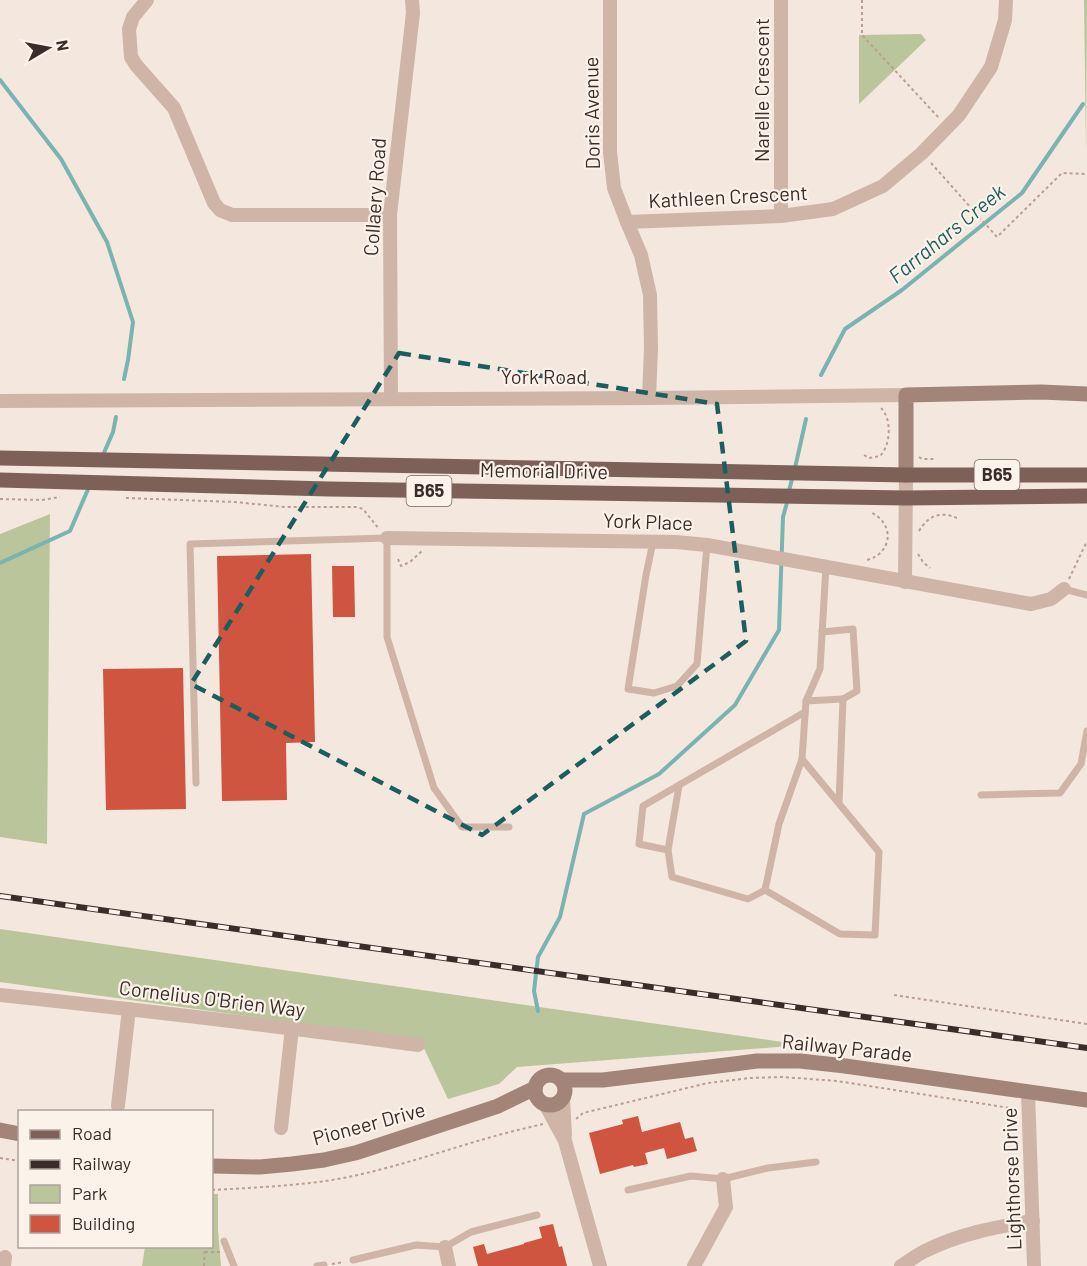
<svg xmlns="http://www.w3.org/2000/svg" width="1087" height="1266" font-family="Barlow,sans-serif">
<rect width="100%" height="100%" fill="#f4e7dd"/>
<!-- green -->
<g fill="#bbc59b">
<polygon points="1084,0 1087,0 1086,151"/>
<polygon points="921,34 926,40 859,104 859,35"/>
<polygon points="50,514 47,844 0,837 0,534"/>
<polygon points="0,929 803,1045 517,1067 499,1084 448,1099 420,1040 0,982"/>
<polygon points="212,1194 218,1194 218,1230 221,1266 142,1266 145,1247 212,1246"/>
</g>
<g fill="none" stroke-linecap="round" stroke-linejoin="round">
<!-- stream -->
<g stroke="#79b4b1" stroke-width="4">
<polyline points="0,80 61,159 107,242 133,322 128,360 124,379"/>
<polyline points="821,375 845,329 902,290 1022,193 1083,104"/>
<polyline points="103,455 113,432 116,417"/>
<polyline points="795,468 806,419"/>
<polyline points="789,491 793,475"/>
<polyline points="0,563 70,531 89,487"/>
<polyline points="538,1011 534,991 538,957 560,917 584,814 659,774 735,705 779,630 783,517 788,499"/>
</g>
</g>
<!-- building -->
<g fill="#cf5540">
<polygon points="311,554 315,742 286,743 287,800 222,801 217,556"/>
<polygon points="332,566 354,566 355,617 333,617"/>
<polygon points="183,668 186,809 106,810 103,669"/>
<polygon points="638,1116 642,1132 680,1122 685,1139 693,1137 697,1151 667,1159 664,1148 645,1153 648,1164 634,1167 633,1165 600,1174 589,1133 623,1124 622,1120"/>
<polygon points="553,1224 559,1247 562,1246 567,1266 478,1266 473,1247 484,1244 487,1254 524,1244 524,1243 542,1238 539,1227"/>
</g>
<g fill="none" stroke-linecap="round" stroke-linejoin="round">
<!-- path -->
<g stroke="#ba9f91" stroke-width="2" stroke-dasharray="3 3" stroke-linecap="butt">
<polyline points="862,0 862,35 939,118"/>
<polyline points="931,163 997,237 1062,173 1087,174"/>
<path d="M 864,455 L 869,458 L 880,456 C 891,445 892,419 881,408"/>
<polyline points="919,457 922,459 936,459"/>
<polyline points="126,498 235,502 285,507 357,507 363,509 379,529"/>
<polyline points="0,499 42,500 60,497"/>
<path d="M 919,531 C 929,515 940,511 957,518"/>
<polyline points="918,554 923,562 930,568"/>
<polyline points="398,559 401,566 410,562 422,551"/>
<path d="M 867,560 C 893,553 895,523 870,512"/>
<polyline points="1069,579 1087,541"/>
<polyline points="894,995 1087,1024"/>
<polyline points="576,1119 583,1113 708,1083 750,1078 783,1077 837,1081 1010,1108 1012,1107"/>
<polyline points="0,1158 20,1161"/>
<path d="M 212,1190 C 250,1188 288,1186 326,1181 C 378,1173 430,1155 481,1140 C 501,1134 522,1129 543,1124"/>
<polyline points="205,1252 220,1252"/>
<polyline points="332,1264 344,1262"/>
<polyline points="204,1266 205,1246"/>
</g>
<!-- lane -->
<g stroke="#ceb5a7" stroke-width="7">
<polyline points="653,542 646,575 628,689 654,693 677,686 697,664 707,545"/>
<polyline points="1064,589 1087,595"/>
<polyline points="822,632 853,629 857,691 843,699"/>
<polyline points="806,701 843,699 839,803"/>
<polyline points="802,759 879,852 875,935 840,934 765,890 748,899 672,877 668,850 639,844 643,806 805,712"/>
<polyline points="196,783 190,544 387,538 387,637 434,788 462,827 509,827"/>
<polyline points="981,795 1060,793 1081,764 1087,731"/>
<polyline points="668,850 679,786"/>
<polyline points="765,890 779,824 802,759 806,701 820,669 826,566"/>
<polyline points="628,1190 691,1176 723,1179 768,1168 816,1162"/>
<polyline points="224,1241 234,1266"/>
<polyline points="353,1260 416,1245 445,1247 471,1232 537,1215"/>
<polyline points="317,1266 324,1265"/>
</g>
<!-- street -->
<g stroke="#ceb5a7" stroke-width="14">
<polyline points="147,0 133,17 129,29 131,57 136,65 174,108 214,203 220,210 232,215 390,215"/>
<polyline points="610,0 610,152 614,188 627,222 641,255 650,295 651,348 649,398"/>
<polyline points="781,216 781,0"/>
<polyline points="627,222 781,216 833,209 883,186 922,153 959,115 991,67 1005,20 1006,0"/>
<polyline points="391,398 390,215 413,13 412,0"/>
<polyline points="0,401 649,398 906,395"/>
<polyline points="387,538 676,542 707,545 1031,604 1051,599 1064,589"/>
<polyline points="905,582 906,475"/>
<path d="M 0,995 C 140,1010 279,1026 418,1045"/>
<polyline points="1028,1092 1034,1266"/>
<polyline points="563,1099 565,1135"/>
<polyline points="545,1104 565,1141 600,1266"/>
<polyline points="118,1106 129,1009"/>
<polyline points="281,1128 292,1028"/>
<polyline points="445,1247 449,1266"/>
<polyline points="4,1266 5,1257"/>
<polyline points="694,1266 726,1207 723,1179"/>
<path d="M 901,1266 C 909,1261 917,1255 925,1251 C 959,1234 995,1227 1033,1221"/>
</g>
<!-- secondary -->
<g stroke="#a28478" stroke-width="15">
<polyline points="906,475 906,395 1041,392 1087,394"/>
<circle cx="550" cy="1090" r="15"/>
<polyline points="562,1080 603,1080 734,1064 757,1061 800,1061 845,1066 1087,1100"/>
<polyline points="0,1130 20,1134"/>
<polyline points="212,1166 260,1167 292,1164 324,1160 355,1153 498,1106 535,1088"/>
</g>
<!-- primary -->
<g stroke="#7d6158" stroke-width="15">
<polyline points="0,458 906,475 1087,475"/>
<polyline points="0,480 329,489 906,498 1087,496"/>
</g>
<!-- rail casing -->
<g stroke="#3a2c28" stroke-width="6">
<polyline id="rail" points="0,896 1087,1048"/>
</g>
<!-- rail -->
<use href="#rail" stroke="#fbf2ea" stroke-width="4" stroke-dasharray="11" stroke-linecap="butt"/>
</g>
<!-- marked area -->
<path fill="none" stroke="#1a5f5d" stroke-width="4.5" stroke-dasharray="12 8" stroke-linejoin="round" d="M 399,353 L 717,404 L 746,641 L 482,835 L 191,684 Z"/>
<g text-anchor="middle" stroke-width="4.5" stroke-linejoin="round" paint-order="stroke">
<!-- shield labels -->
<g fill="#fbf2ea" stroke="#746762" stroke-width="1.5">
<rect x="974.5" y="460" width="45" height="30" rx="4.5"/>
<rect x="406.5" y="476" width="45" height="30" rx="4.5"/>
</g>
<g font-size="18" font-weight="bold" fill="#3a2c28">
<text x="997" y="481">B65</text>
<text x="429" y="497">B65</text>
</g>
<!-- street labels -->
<g font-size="20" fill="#3a2c28" stroke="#fbf2ea">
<text transform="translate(762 90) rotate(-90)" y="7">Narelle Crescent</text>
<text transform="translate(592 113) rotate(-91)" y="7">Doris Avenue</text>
<text transform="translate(375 197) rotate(-86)" y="7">Collaery Road</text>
<text transform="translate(728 197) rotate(-3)" y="7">Kathleen Crescent</text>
<text x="544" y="384">York Road</text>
<text transform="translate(544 471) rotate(1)" y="7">Memorial Drive</text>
<text transform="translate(648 522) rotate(2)" y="7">York Place</text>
<text transform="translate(212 999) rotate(7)" y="7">Cornelius O'Brien Way</text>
<text transform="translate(847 1048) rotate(6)" y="7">Railway Parade</text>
<text transform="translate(369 1124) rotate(-15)" y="7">Pioneer Drive</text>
<text transform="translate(1012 1179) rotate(-92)" y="7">Lighthorse Drive</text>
</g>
<!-- water labels -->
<g font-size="21" font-style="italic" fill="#1a5f5d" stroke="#fbf2ea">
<text transform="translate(947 234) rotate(-39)" y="7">Farrahars Creek</text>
</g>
</g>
<!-- legend -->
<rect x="18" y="1110" width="195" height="138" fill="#fbf2ea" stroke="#aea39c" stroke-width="1.5"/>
<rect x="30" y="1130" width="30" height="9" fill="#7d6158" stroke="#aea39c" stroke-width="1.5"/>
<text x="72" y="1140" font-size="18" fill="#3a2c28">Road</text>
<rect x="30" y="1160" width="30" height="9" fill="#3a2c28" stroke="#aea39c" stroke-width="1.5"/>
<text x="72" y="1170" font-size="18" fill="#3a2c28">Railway</text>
<rect x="30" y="1185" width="30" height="18" fill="#bbc59b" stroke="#aea39c" stroke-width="1.5"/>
<text x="72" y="1200" font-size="18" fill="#3a2c28">Park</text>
<rect x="30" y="1215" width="30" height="18" fill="#cf5540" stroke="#aea39c" stroke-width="1.5"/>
<text x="72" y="1230" font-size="18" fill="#3a2c28">Building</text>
<!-- north arrow -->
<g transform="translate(48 48) rotate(80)" stroke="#fbf2ea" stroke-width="4.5" paint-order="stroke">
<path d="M0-4.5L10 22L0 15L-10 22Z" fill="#3a2c28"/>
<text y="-9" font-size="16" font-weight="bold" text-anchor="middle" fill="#3a2c28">N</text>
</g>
</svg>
